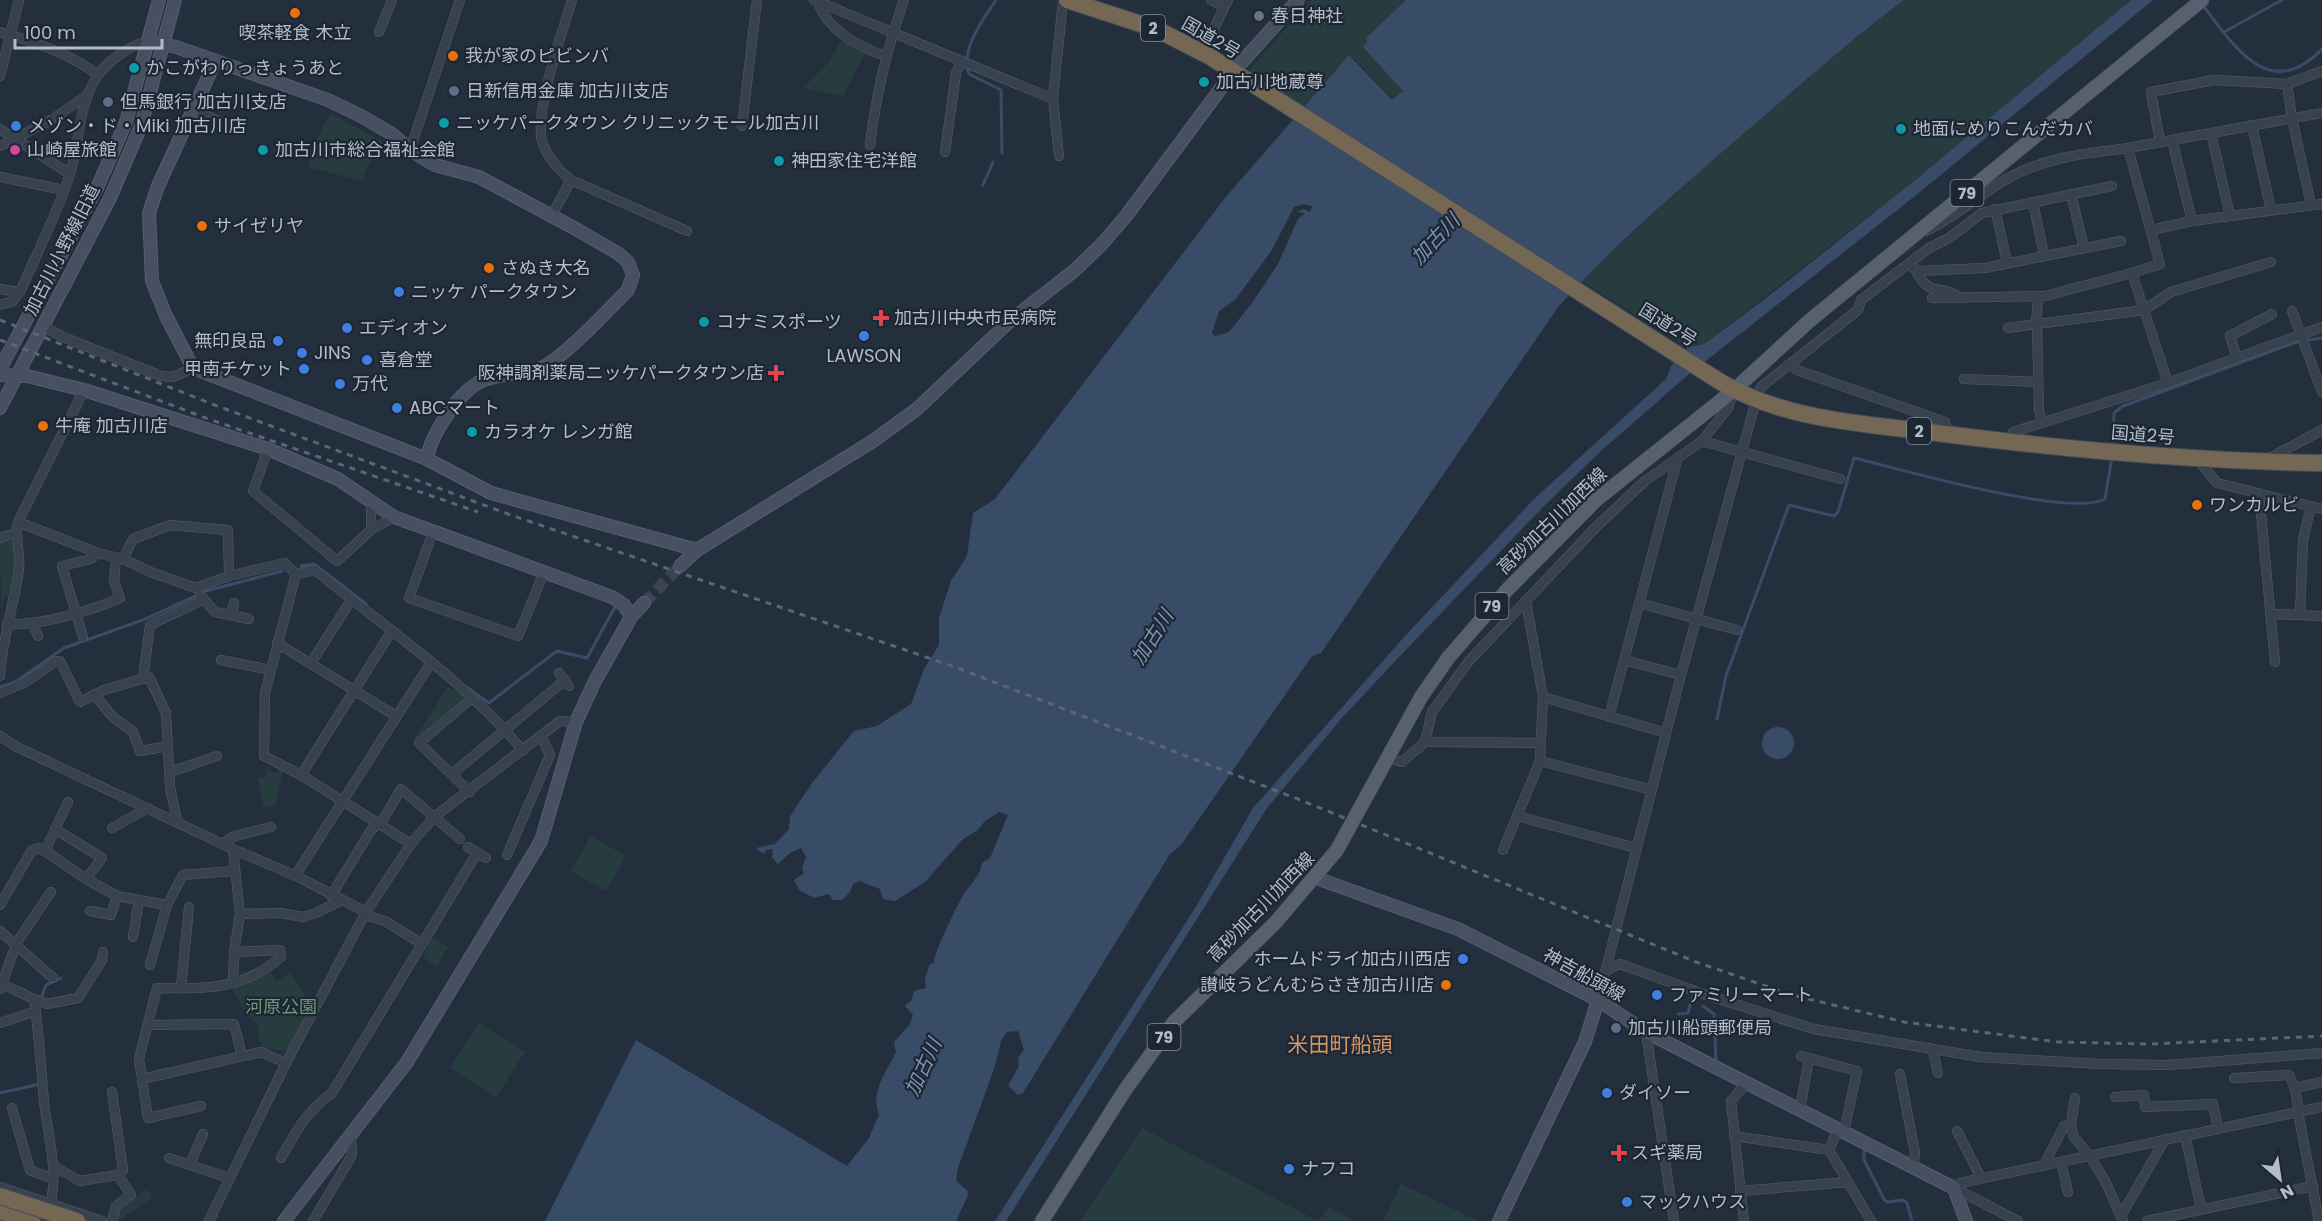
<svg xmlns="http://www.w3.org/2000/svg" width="2322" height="1221" font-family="Poppins,'Noto Sans JP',sans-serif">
<rect width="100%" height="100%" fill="#242f3e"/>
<!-- green -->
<g fill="#263c3f">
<polygon points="1311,0 1406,0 1367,38 1403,91 1392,100 1353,57 1345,59 1300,111 1245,75"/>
<path d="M 1904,0 L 2131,0 L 1919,177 L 1704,344 L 1688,347 L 1581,281 C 1684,184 1790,86 1904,0 Z"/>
<polygon points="842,40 866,52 843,96 803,88 828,63"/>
<polygon points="330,113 383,142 370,162 362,181 308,167 311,151"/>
<polygon points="9,540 13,543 15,566 8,597 4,597 1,609 0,542"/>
<polygon points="448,687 465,696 417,739 415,738"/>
<polygon points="267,767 275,774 280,769 283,771 276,805 264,807 258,778 266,777"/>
<polygon points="591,836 626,856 606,891 571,871"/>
<polygon points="431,937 448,947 437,966 423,957"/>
<polygon points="271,973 276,981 291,973 311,1004 288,1051 270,1049 269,1052 261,1048 257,1023 248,1016 232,988"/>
<polygon points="479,1023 525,1052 496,1097 450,1068"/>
<polygon points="1142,1128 1318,1221 1329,1207 1355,1221 1080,1221"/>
<polygon points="1401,1184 1403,1185 1479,1221 1383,1221"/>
<polygon points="147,1189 152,1198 119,1220 117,1210"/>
</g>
<!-- water -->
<g fill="#394c67" fill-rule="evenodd">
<path d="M 1406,0 L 1904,0 C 1845,44 1791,93 1735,141 C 1674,194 1612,247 1558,307 L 1321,653 L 1312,656 L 1181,845 L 1170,854 L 1023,1093 L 1018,1095 L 1008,1086 L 1019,1066 L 1018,1058 L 1024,1050 L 1018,1031 L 1007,1032 L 1001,1041 L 994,1069 L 958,1168 L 956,1181 L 967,1190 L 968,1195 L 956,1221 L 545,1221 L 636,1040 L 847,1166 L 869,1138 L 879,1115 C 870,1090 887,1072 896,1052 L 894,1042 L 910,1024 L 913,1015 L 905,1006 L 911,1001 L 914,991 L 926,988 L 925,978 L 930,964 L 934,963 C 933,955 955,910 961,899 C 968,885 980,878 982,863 L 990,858 L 1008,815 L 999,812 L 984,822 L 978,830 L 963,839 L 925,882 L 895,901 L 883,899 L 880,889 L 859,881 L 853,884 L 850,892 L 842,900 L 833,900 L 829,894 L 814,898 L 799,890 L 794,880 L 804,873 L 802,867 L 806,857 L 801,848 L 790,853 L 778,864 L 772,857 L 773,849 L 766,850 L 764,854 L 756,848 L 775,844 L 789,829 L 790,816 L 812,783 L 854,731 L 877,726 L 911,704 L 924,669 L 939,645 L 939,618 L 951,581 L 967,556 L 973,513 L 995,499 L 1225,198 L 1349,55 L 1392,100 L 1403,91 L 1363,47 L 1367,43 L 1366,38 ZM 1303,204 L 1312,206 L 1310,212 L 1303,209 L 1297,212 L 1305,213 L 1298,219 L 1278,264 L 1252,303 L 1229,332 L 1215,336 L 1212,333 L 1219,311 L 1235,300 L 1272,250 L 1294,207 Z"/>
<polygon points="2131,0 2153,0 1920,192 1688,375 1601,451 1545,505 1399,657 1341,719 1267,808 1006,1221 995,1221 1197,905 1253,808 1405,636 1534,499 1666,379 1671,366 1688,347 1704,344 1765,299 1919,177"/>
<circle cx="1778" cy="743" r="16"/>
</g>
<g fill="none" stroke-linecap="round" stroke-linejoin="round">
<!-- stream -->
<g stroke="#394c67" stroke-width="3">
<path d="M 996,0 C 983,19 960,50 969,74 L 1001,90 L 1002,153"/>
<path d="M 2202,4 C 2234,46 2269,104 2322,49"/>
<polyline points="2224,32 2282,0"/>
<polyline points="983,185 993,162"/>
<polyline points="2113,447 2114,413 2123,406 2299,341 2322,338"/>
<polyline points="301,566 314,564 366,604"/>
<polyline points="0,687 15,682 64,648 143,620 206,591 282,571"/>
<polyline points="468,688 489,703 557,651 587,658 616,605"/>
<path d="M 1717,719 L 1726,676 L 1789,505 L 1834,516 L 1838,512 L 1854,458 C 1900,469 2069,518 2105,499 L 2112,457"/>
<polyline points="41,999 46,985 61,978"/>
<polyline points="1703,1006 1714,1014 1716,1061"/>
<polyline points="1678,1014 1688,1013 1692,998"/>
<polyline points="0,1093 36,1085"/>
<polyline points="1864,1150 1864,1160 1884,1199 1887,1202 1903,1200 1907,1203 1912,1221"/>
</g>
<!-- secondary-tunnel -->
<polyline stroke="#3a4453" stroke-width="12" stroke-dasharray="12 6" stroke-linecap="butt" points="644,603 680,566"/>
<!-- street casing -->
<g stroke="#565f6c" stroke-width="10">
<g id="street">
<path d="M 572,0 C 563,30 532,117 543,144 C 548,158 560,172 571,180 L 687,231"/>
<polyline points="814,0 1053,99"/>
<polyline points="1211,0 1223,6"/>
<path d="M 817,1 C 830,32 855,45 885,56"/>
<path d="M 0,32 C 37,44 66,51 98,75"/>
<polyline points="379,32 392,0"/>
<polyline points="1202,53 1228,0"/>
<polyline points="0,76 19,0"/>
<polyline points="2287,84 2292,118 2311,205"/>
<polyline points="194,110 228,125"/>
<polyline points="2252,125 2271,210"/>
<polyline points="742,126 757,0"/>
<polyline points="0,129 70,174"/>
<polyline points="2211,133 2230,216"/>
<polyline points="2172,140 2192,221"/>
<polyline points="2160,142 2151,92 2214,80 2287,84 2322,71"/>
<path d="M 870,145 C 876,94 887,48 904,0"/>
<polyline points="0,146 51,120 86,96"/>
<polyline points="410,150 460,0"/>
<polyline points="945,152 956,73 961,62"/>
<polyline points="1059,156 1053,99 1063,0"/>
<polyline points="0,177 64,190"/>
<polyline points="2071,194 2084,248"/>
<polyline points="2033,202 2044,255"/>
<polyline points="1995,209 2007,262"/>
<polyline points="551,217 571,180"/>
<polyline points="2151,230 2192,221 2322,204"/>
<path d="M 1926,231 C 1957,216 1982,192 2012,176 C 2049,157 2087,153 2128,148"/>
<polyline points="1910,263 1916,271 1985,268 2121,241"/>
<path d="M 1916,271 C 1932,300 1938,282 1959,297"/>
<polyline points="0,289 20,292"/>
<polyline points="1932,298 2045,296 2132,273"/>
<path d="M 0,305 L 12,302 L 20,292 C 37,253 57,214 70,174 C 80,142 78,105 97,77 C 108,60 129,46 149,41"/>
<polyline points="2292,311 2322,392"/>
<polyline points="43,326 63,337 161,376 173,377 193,368"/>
<polyline points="2036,326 2038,296"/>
<polyline points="2037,326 2039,410 2042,423"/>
<polyline points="2008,328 2144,310 2171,292 2271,262"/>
<polyline points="2237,358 2230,336 2272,314"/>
<polyline points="1791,364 1797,370 1945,422 1950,435"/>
<polyline points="1964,379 2038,382"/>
<polyline points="2168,383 2132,273 2160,264 2128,148 2322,113"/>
<polyline points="1702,441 1728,408 1733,392"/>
<polyline points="2011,443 2013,432 2168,383 2322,327"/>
<polyline points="268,449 253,491 337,561 371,530 394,517"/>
<polyline points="2268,459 2322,430"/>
<polyline points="2198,460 2217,483 2322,509"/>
<polyline points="2259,493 2275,662"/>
<polyline points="371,502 371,530"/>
<polyline points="18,522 98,553 123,559 153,573 196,588 229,576 285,563 296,574"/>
<polyline points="433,532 409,598 518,636 544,572"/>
<polyline points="0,538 15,533"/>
<polyline points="123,559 133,539 170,525 228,530 229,576"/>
<polyline points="296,574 265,693 264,756 301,775 411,844"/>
<path d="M 296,574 L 315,570 C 385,628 465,680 523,751"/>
<polyline points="200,595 215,612 249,619"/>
<polyline points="1526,601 1543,697 1540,761 1652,790"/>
<polyline points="1639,603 1737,630"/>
<polyline points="2271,614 2322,616"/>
<polyline points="2300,614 2303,540 2311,506"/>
<polyline points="231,615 234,603"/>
<path d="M 7,624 C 38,626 91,611 120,598 L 114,581 L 116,558"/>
<polyline points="33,624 38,636"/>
<polyline points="83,637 62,566 91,559 98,553"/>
<polyline points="277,643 396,716"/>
<polyline points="221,660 271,670"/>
<polyline points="1624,660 1681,675"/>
<polyline points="311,663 351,600"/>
<polyline points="559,673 569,686"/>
<path d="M 0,676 C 2,639 14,605 19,569 C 21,552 14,537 18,522 L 84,390"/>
<polyline points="143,679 150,625 202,600"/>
<polyline points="0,693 26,682 56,661 60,661 80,702 104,690 149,677 166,713 170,787 177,821"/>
<polyline points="94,694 113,717 133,732 140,751 168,746"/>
<polyline points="1543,697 1666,733"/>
<polyline points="1609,717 1678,457"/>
<polyline points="0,736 15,746 233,849 298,877 366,912"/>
<polyline points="1541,743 1425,742 1432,712 1469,661 1596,527 1645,481 1702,441 1840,479"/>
<polyline points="1388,758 1402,762 1425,742"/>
<polyline points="170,772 217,756"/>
<polyline points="452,774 565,680"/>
<polyline points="301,775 391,632"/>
<polyline points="470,792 419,743 472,698"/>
<polyline points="1517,816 1636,848"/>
<polyline points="112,828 148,808"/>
<polyline points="223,844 232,837 271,827"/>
<polyline points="468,847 486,858"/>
<polyline points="233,849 240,914 234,952 233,983"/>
<polyline points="1503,850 1540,761"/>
<polyline points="45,851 86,879 102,858 55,829"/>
<polyline points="507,855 550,755 541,736"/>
<polyline points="295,876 430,664"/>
<polyline points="86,879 117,896"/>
<polyline points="331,896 371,830 384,818 401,789 460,839"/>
<polyline points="0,905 32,850 39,848 45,851 68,802"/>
<polyline points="90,911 111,915 117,896 167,905"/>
<polyline points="240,914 280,913 303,917 316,913 340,901"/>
<polyline points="365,915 385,921 422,944"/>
<polyline points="0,931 53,978"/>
<polyline points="133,937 139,900"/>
<path d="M 234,952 L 280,950 L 281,957 C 243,990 205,989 157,988 L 139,1059 L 142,1079 L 261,1052 L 286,1063"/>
<polyline points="150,965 167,905 183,875 234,871"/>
<polyline points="1605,971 1620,964 1703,994 1814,1029 1981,1057 2099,1064 2168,1065 2322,1053"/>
<path d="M 2,984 L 34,999 C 39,1034 41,1068 44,1102 C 49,1143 62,1181 45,1221"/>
<polyline points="181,988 189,907"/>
<polyline points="0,989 17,942 51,892"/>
<polyline points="34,999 47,1004 78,998 102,960 103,952"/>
<polyline points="1598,1000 1681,675 1756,400 1761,387 1858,310 1861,300 1929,248 1949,238 1982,213 2112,186"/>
<polyline points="0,1023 36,1011"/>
<polyline points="147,1025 234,1024 242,1056"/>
<polyline points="1646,1032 1674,1221"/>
<polyline points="1933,1051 1938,1073"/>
<polyline points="1801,1056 1857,1071 1844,1132"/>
<polyline points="1900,1074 1915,1153 1913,1167"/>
<polyline points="2234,1078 2289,1075 2295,1088 2299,1112"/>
<polyline points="142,1079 148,1118 201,1106"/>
<polyline points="2295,1088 2322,1082"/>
<polyline points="112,1092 123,1170 118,1175"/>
<polyline points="2115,1097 2144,1095 2145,1107 2213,1104 2218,1128"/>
<polyline points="2075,1098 2071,1124 2073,1136 2090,1156 2105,1181 2123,1221"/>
<polyline points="12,1108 30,1170 53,1179"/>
<polyline points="1800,1109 1809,1059"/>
<polyline points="2298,1112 2319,1221"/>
<polyline points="1838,1129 1829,1150 1871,1221"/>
<polyline points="1957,1131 1981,1178"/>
<polyline points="2185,1135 2201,1209"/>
<polyline points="1734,1136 1829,1150"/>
<polyline points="169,1158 229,1178"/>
<path d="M 281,1158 C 297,1130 306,1112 332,1093 L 477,853"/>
<polyline points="2061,1162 2068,1192"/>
<polyline points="190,1164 203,1134"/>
<polyline points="2044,1165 2064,1126 2071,1124"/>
<polyline points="55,1167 80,1181 118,1175 131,1195 116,1206 112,1221"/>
<polyline points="0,1187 102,1221"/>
<polyline points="1740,1191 1848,1182"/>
<polyline points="2121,1216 2165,1139"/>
<polyline points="209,1221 286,1063 366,912 411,844 434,817 560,721 576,722"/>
<polyline points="313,1221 352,1155 351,1137"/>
<polyline points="1744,1221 1731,1101 1747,1082"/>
<polyline points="2018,1221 1954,1188 1960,1183 2322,1107"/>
<polyline points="2147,1221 2313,1186"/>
</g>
</g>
<!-- secondary casing -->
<g stroke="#565f6c" stroke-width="14">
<g id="secondary">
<path d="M 149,41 L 176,47 L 328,100 L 361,116 L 392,134 L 410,150 L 435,165 L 479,177 L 576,229 L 619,254 L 628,262 L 633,275 L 628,290 C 606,312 573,348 547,365 C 528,376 504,372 484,380 C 460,389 431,434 427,459"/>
<polyline points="215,62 158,186 149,213 152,281 166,316 193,368 427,459 491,493 697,550"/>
<polyline points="0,369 97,188 126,122 159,0"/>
<polyline points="0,375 27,376 84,390 268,449 338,479 394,517 612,597 624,605 631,617"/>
<polyline points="0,408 110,198 141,126 175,0"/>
<polyline points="680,566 697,550 873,441 917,409 1011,320 1075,270 1101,245 1126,216 1233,72 1298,0"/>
<polyline points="1316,878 1458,929 1598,1000 1646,1032 1954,1188 1966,1221"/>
<polyline points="284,1221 407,1062 541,841 576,722 595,681 621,635 631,617 644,603"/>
<polyline points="1499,1221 1585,1042 1598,1000"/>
</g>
</g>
<!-- primary casing -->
<g stroke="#414a57" stroke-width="15">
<polyline id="primary" points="1042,1221 1125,1090 1174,1022 1276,922 1337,850 1421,697 1448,658 1507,590 1596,500 1734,390 1808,322 2202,0"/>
</g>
<!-- highway casing -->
<g stroke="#434c59" stroke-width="18">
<g id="highway">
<path d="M 1067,0 L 1156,29 L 1209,56 L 1719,381 C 1781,419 1858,423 1929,432 C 2060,449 2190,461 2322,463"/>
<polyline points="0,1211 32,1221"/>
</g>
</g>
<!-- street -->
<use href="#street" stroke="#38414e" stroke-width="9"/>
<!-- secondary -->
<use href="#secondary" stroke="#465061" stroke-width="12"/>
<!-- primary -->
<use href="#primary" stroke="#56606e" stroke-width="14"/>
<!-- highway -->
<use href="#highway" stroke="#746855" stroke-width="16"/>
<!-- rail -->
<g stroke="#5a6575" stroke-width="3" stroke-dasharray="6 6" stroke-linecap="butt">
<polyline points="0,320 212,404 508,514 955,667 1303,801 1696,962 1792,995 1904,1022 2057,1042 2151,1044 2322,1036"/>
<polyline points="0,340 203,417 478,512"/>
</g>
<!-- highway-bridge casing -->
<g stroke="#434c59" stroke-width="18" stroke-linecap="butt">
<polyline id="highway-bridge" points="0,1196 77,1221"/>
</g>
<!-- highway-bridge -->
<use href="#highway-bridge" stroke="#746855" stroke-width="16"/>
</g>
<!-- markers -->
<g fill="#e8710a" stroke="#1d2633" stroke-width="2">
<circle cx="295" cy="13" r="6"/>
<circle cx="453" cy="56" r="6"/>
<circle cx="202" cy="226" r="6"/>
<circle cx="489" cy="268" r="6"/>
<circle cx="43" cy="426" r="6"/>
<circle cx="2197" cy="505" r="6"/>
<circle cx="1446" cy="985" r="6"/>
</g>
<circle fill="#6b7280" stroke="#1d2633" stroke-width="2" cx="1259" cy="16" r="6"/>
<g fill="#0f9aa8" stroke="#1d2633" stroke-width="2">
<circle cx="134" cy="68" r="6"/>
<circle cx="1204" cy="82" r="6"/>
<circle cx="444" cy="123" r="6"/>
<circle cx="1901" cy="129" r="6"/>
<circle cx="263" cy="150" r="6"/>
<circle cx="779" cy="161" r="6"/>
<circle cx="704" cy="322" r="6"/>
<circle cx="472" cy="432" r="6"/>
</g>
<g fill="#5c6f8a" stroke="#1d2633" stroke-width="2">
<circle cx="454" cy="91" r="6"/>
<circle cx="108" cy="102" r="6"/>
<circle cx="1616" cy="1028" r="6"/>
</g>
<g fill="#3f7fe0" stroke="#1d2633" stroke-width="2">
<circle cx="16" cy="126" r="6"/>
<circle cx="399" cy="292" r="6"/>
<circle cx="347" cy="328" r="6"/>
<circle cx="864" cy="336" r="6"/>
<circle cx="278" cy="341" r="6"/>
<circle cx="302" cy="353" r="6"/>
<circle cx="367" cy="360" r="6"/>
<circle cx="304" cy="369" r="6"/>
<circle cx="340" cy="384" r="6"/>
<circle cx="397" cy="408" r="6"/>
<circle cx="1463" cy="959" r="6"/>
<circle cx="1657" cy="995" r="6"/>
<circle cx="1607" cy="1093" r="6"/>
<circle cx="1289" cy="1169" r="6"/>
<circle cx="1627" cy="1202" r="6"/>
</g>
<circle fill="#d1479c" stroke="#1d2633" stroke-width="2" cx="15" cy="150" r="6"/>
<g fill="#e0444e" stroke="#1d2633" stroke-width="2">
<path d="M878 309h6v6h6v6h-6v6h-6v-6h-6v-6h6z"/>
<path d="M773 364h6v6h6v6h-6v6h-6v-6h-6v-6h6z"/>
<path d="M1616 1144h6v6h6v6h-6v6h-6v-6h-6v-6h6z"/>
</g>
<g text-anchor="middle" stroke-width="4.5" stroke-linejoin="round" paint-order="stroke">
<!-- shield labels -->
<g fill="#1d2633" stroke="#878f9c" stroke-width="1.5">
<rect x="1141" y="15" width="24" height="26" rx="4.5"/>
<rect x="1950.5" y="180" width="33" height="26" rx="4.5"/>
<rect x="1907" y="418" width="24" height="26" rx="4.5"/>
<rect x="1475.5" y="593" width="33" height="26" rx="4.5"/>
<rect x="1147.5" y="1024" width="33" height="26" rx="4.5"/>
</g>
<g font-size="16" font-weight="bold" fill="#b4bcc9">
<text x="1153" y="34">2</text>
<text x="1967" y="199">79</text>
<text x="1919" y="437">2</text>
<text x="1492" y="612">79</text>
<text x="1164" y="1043">79</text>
</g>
<!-- poi labels -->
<g font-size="18" fill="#b4bcc9" stroke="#1d2633" text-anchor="start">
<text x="1271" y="22">春日神社</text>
<text x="295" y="39" text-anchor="middle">喫茶軽食 木立</text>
<text x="465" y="62">我が家のピビンバ</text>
<text x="146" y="74">かこがわりっきょうあと</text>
<text x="1216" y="88">加古川地蔵尊</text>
<text x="466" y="97">日新信用金庫 加古川支店</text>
<text x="120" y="108">但馬銀行 加古川支店</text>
<text x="456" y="129">ニッケパークタウン クリニックモール加古川</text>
<text x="28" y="132">メゾン・ド・Miki 加古川店</text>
<text x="1913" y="135">地面にめりこんだカバ</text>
<text x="27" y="156">山崎屋旅館</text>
<text x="275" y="156">加古川市総合福祉会館</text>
<text x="791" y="167">神田家住宅洋館</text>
<text x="214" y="232">サイゼリヤ</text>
<text x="501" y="274">さぬき大名</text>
<text x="411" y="298">ニッケ パークタウン</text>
<text x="894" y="324">加古川中央市民病院</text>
<text x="716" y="328">コナミスポーツ</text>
<text x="359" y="334">エディオン</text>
<text x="266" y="347" text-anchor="end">無印良品</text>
<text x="314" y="359">JINS</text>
<text x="864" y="362" text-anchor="middle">LAWSON</text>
<text x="379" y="366">喜倉堂</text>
<text x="292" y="375" text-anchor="end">甲南チケット</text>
<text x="764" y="379" text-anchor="end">阪神調剤薬局ニッケパークタウン店</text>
<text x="352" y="390">万代</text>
<text x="409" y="414">ABCマート</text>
<text x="55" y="432">牛庵 加古川店</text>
<text x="484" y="438">カラオケ レンガ館</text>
<text x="2209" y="511">ワンカルビ</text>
<text x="1451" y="965" text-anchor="end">ホームドライ加古川西店</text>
<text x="1434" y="991" text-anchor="end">讃岐うどんむらさき加古川店</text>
<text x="1669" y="1001">ファミリーマート</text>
<text x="1628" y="1034">加古川船頭郵便局</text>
<text x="1619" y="1099">ダイソー</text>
<text x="1631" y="1159">スギ薬局</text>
<text x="1301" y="1175">ナフコ</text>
<text x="1639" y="1208">マックハウス</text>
</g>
<!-- street labels -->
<g font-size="18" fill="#b4bcc9" stroke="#1d2633">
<text transform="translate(1211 38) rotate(30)" y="6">国道2号</text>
<text transform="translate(62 250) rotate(-63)" y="6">加古川小野線旧道</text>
<text transform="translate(1668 325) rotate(32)" y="6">国道2号</text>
<text transform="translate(2143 435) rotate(5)" y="6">国道2号</text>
<text transform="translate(1552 521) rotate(-44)" y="6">高砂加古川加西線</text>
<text transform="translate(1261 907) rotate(-46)" y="6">高砂加古川加西線</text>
<text transform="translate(1584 975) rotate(29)" y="6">神吉船頭線</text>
</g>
<!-- park labels -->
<g font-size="18" fill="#6b9a76" stroke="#1d2633">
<text x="281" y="1013">河原公園</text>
</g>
<!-- water labels -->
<g font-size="20" font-style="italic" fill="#7c92b1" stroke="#1d2633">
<text transform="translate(1435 239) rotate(-47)" y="7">加古川</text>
<text transform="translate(1152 637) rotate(-58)" y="7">加古川</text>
<text transform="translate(923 1067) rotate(-65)" y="7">加古川</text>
</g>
<!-- quarter labels -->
<g font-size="21" fill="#d59563" stroke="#1d2633">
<text x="1340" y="1052">米田町船頭</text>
</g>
</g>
<!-- north arrow -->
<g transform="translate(2280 1179) rotate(151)" stroke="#1d2633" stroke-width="4.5" paint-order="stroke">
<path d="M0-4.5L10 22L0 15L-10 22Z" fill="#b4bcc9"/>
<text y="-9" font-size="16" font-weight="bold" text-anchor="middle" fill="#b4bcc9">N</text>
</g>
<!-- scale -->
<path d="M15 39v9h147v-9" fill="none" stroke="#b4bcc9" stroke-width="3"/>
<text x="24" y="39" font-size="18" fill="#b4bcc9" stroke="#1d2633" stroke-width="4.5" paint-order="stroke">100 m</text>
</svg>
